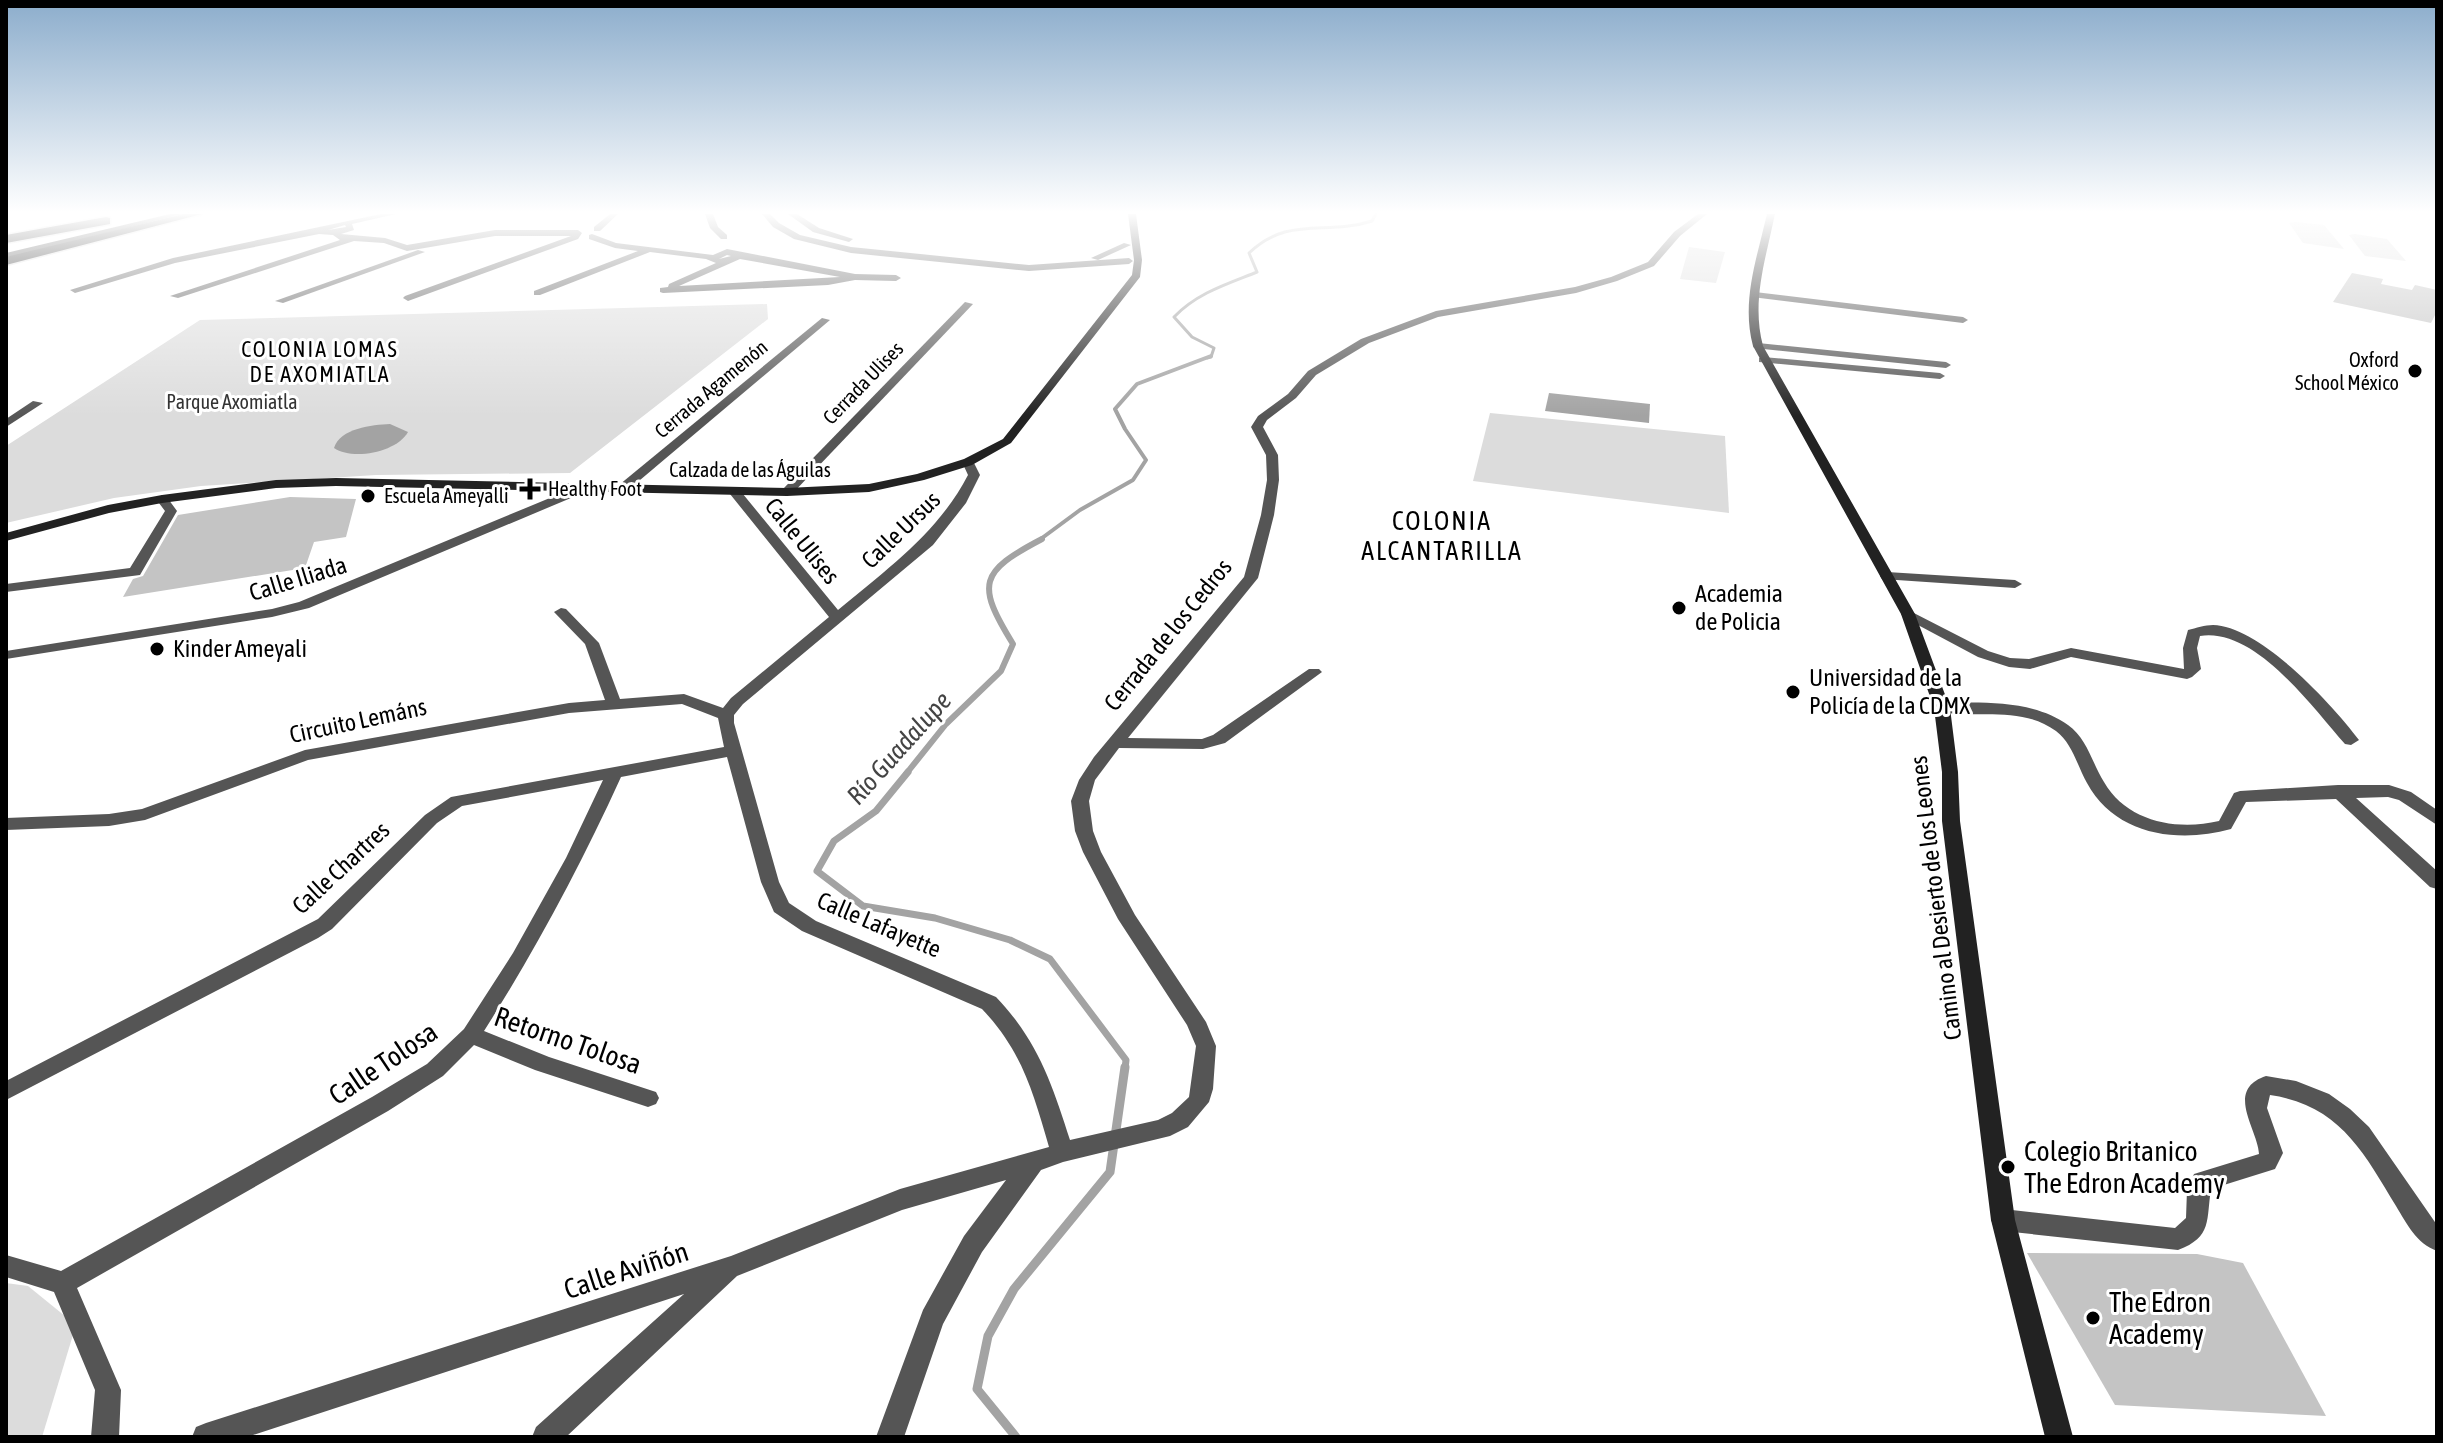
<svg xmlns="http://www.w3.org/2000/svg" width="2443" height="1443" font-family="'Asap Condensed',sans-serif">
<rect width="100%" height="100%" fill="#fff"/>
<!-- green -->
<g fill="#dcdcdc">
<polygon points="2295,222 2324,225 2344,249 2303,243 2289,223"/>
<polygon points="2355,234 2387,239 2406,261 2365,256 2349,235"/>
<polygon points="1689,247 1725,252 1716,283 1680,279"/>
<polygon points="767,304 768,319 570,473 376,475 201,486 114,498 6,523 6,446 200,320"/>
<polygon points="1490,413 1725,436 1729,513 1473,481"/>
<polygon points="6,1283 28,1286 76,1325 42,1437 6,1437"/>
</g>
<!-- water -->
<g fill="#a3a3a3">
<polygon points="1549,393 1650,404 1649,423 1545,411"/>
<path d="M 390,424 L 408,432 C 397,452 353,461 334,448 C 340,428 372,425 390,424 Z"/>
</g>
<g fill="none" stroke-linecap="round" stroke-linejoin="round">
<!-- stream-far4 -->
<path stroke="#a3a3a3" stroke-width="3" d="M 1207,358 L 1211,357 L 1214,348 L 1192,337 L 1174,317 C 1197,293 1227,284 1257,272 L 1249,253 C 1289,215 1325,236 1372,221 L 1376,214"/>
<!-- stream-far3 -->
<polyline stroke="#a3a3a3" stroke-width="4" points="1038,541 1080,510 1133,480 1146,460 1125,429 1115,409 1137,384 1211,356"/>
<!-- stream-far2 -->
<path stroke="#a3a3a3" stroke-width="6" d="M 906,774 L 946,724 L 1001,671 L 1013,644 C 976,584 979,572 1042,539"/>
<!-- stream-far1 -->
<polyline stroke="#a3a3a3" stroke-width="7" points="908,772 876,811 834,841 817,871 863,906 935,918 1010,940 1050,959 1126,1060 1125,1069"/>
<!-- stream -->
<polyline stroke="#a3a3a3" stroke-width="9" points="1016,1437 977,1389 988,1336 1014,1289 1110,1172 1125,1067"/>
</g>
<!-- building -->
<g fill="#c4c4c4">
<polygon points="2352,273 2383,279 2381,284 2412,290 2415,285 2437,290 2437,311 2431,323 2333,302"/>
<polygon points="290,497 356,499 346,537 314,542 305,568 123,597 133,579 143,576 178,515"/>
<polygon points="2027,1253 2197,1254 2243,1263 2326,1416 2115,1405"/>
</g>
<g fill="none" stroke-linecap="round" stroke-linejoin="round">
<!-- motorway casing -->
<g stroke="#dbdbdb" stroke-width="3">
<g id="motorway">
<polygon points="183,214 202,214 6,265 6,257"/>
<polygon points="106,217 110,218 110,224 6,243 6,235"/>
</g>
</g>
<!-- minor -->
<g fill="#555" fill-rule="evenodd">
<path d="M 381,214 L 396,214 L 352,224 L 354,230 L 341,234 L 385,238 L 407,245 L 495,230 L 578,230 L 582,233 L 578,239 L 408,301 L 403,298 L 405,296 L 571,236 L 495,236 L 407,251 L 384,243 L 354,241 L 178,298 L 170,296 L 340,240 L 333,235 L 319,234 L 175,263 L 75,293 L 70,290 L 173,258 ZM 345,225 L 346,227 L 328,230 Z"/>
<polygon points="610,214 618,214 600,231 594,231 594,227"/>
<polygon points="705,214 713,214 718,227 727,235 727,239 721,239 710,228"/>
<polygon points="762,214 770,214 779,223 800,235 851,247 1029,265 1129,258 1133,261 1129,264 1029,271 851,253 794,239 773,227"/>
<polygon points="788,214 797,214 819,228 853,239 849,242 813,232"/>
<path d="M 1698,214 L 1707,214 L 1680,236 L 1654,266 L 1617,281 L 1576,293 L 1438,317 L 1369,343 L 1316,375 L 1296,398 L 1267,420 L 1263,427 L 1278,455 L 1279,480 L 1274,515 L 1258,578 L 1128,738 L 1202,739 L 1213,735 L 1309,669 L 1319,669 L 1322,672 L 1225,743 L 1203,749 L 1119,748 L 1095,780 L 1089,801 L 1093,831 L 1101,852 L 1135,915 L 1206,1022 L 1216,1046 L 1213,1089 L 1209,1102 L 1188,1127 L 1170,1136 L 1063,1162 L 1041,1170 L 982,1252 L 943,1324 L 904,1437 L 876,1437 L 923,1310 L 964,1236 L 1006,1180 L 902,1210 L 737,1276 L 566,1437 L 532,1437 L 536,1427 L 684,1294 L 247,1437 L 192,1437 L 196,1427 L 206,1423 L 731,1256 L 900,1189 L 1049,1147 C 1033,1092 1022,1051 982,1009 L 802,931 L 774,912 L 761,882 L 727,757 L 621,777 C 581,865 536,949 484,1031 L 549,1057 L 656,1092 L 659,1098 L 656,1104 L 648,1107 L 535,1070 L 474,1045 L 443,1076 L 388,1111 L 77,1288 L 121,1390 L 119,1437 L 91,1437 L 95,1390 L 54,1292 L 6,1277 L 6,1255 L 61,1271 L 372,1097 L 427,1064 L 464,1029 L 513,953 L 566,858 L 603,780 L 462,806 L 437,823 L 332,929 L 318,938 L 6,1100 L 6,1081 L 318,919 L 425,815 L 451,797 L 724,747 L 718,718 L 682,704 L 569,713 L 308,760 L 145,820 L 109,826 L 6,830 L 6,818 L 109,814 L 142,809 L 305,750 L 569,703 L 605,700 L 585,644 L 554,612 L 561,608 L 566,609 L 599,643 L 620,699 L 684,694 L 723,708 L 731,698 L 829,617 L 730,494 L 730,488 L 738,488 L 838,610 C 887,569 938,533 968,475 L 962,462 L 968,458 L 972,459 L 980,475 L 966,503 L 933,545 L 743,704 L 734,715 L 734,723 L 779,882 L 789,903 L 816,921 L 996,997 C 1038,1041 1052,1084 1070,1140 L 1158,1120 L 1172,1113 L 1189,1097 L 1196,1046 L 1187,1025 L 1118,919 L 1083,852 L 1075,831 L 1071,801 L 1079,780 L 1094,757 L 1244,577 L 1261,515 L 1267,480 L 1266,455 L 1251,427 L 1258,416 L 1288,394 L 1308,371 L 1361,339 L 1436,311 L 1575,287 L 1611,277 L 1648,262 L 1674,232 Z"/>
<path d="M 592,234 L 616,243 L 713,255 L 727,249 L 855,274 L 896,275 L 901,278 L 896,281 L 855,280 L 828,285 L 663,293 L 660,292 L 660,288 L 668,287 L 669,284 L 716,263 L 706,259 L 650,252 L 540,295 L 534,295 L 534,291 L 638,251 L 615,248 L 589,239 L 589,235 ZM 727,255 L 731,256 L 719,259 ZM 740,259 L 840,277 L 679,286 Z"/>
<polygon points="1124,243 1131,245 1098,260 1091,258"/>
<polygon points="418,250 425,252 283,303 275,301"/>
<polygon points="1755,292 1963,317 1968,320 1963,323 1752,297 1750,295"/>
<polygon points="965,302 973,304 791,495 783,495 783,489"/>
<polygon points="822,318 830,320 627,491 619,491 619,485"/>
<polygon points="1758,343 1946,362 1951,365 1946,368 1754,348 1753,346"/>
<polygon points="1763,357 1940,373 1945,376 1940,379 1759,362 1759,358"/>
<polygon points="33,401 43,403 6,427 6,419"/>
<polygon points="586,483 590,484 590,490 309,608 272,617 6,659 6,651 272,609 299,602"/>
<polygon points="162,495 166,496 177,511 140,575 6,592 6,584 130,568 165,511 156,499"/>
<polygon points="1887,572 2015,580 2022,584 2015,588 1882,579 1880,576 1882,573"/>
<path d="M 1908,610 L 1988,651 L 2010,658 L 2029,659 L 2071,648 L 2184,669 L 2183,648 L 2188,630 C 2196,628 2205,625 2213,625 C 2260,626 2332,704 2359,740 L 2351,745 L 2345,744 C 2312,707 2255,627 2200,636 L 2197,648 L 2201,669 L 2192,677 L 2187,679 L 2071,657 L 2030,669 L 2009,667 L 1978,657 L 1903,617 L 1901,614 Z"/>
<path d="M 1942,703 C 1982,702 2034,700 2068,725 C 2087,738 2092,763 2104,782 C 2127,822 2177,831 2219,821 L 2234,793 L 2240,791 L 2338,785 L 2389,785 L 2411,792 L 2437,810 L 2437,825 L 2399,800 L 2388,797 L 2356,798 L 2437,871 L 2437,889 L 2430,887 L 2336,799 L 2246,802 L 2231,829 C 2178,844 2115,835 2087,783 C 2077,765 2072,743 2056,731 C 2018,704 1975,720 1936,711 L 1934,708 L 1936,705 Z"/>
<path d="M 2266,1076 L 2296,1081 L 2329,1094 L 2350,1109 L 2369,1127 L 2437,1225 L 2437,1251 C 2416,1243 2407,1224 2396,1206 C 2363,1151 2339,1105 2270,1095 L 2267,1108 L 2283,1153 L 2275,1169 L 2211,1189 C 2206,1219 2213,1237 2178,1250 L 2003,1231 L 1995,1228 L 1991,1220 L 1995,1212 L 2003,1209 L 2175,1228 L 2186,1218 L 2187,1190 L 2194,1174 L 2259,1154 C 2258,1129 2224,1090 2266,1076 Z"/>
</g>
<!-- secondary -->
<g fill="#222" fill-rule="evenodd">
<polygon points="170,214 182,214 6,259 6,253"/>
<polygon points="1128,214 1136,214 1142,260 1140,277 1011,443 972,465 924,480 869,492 787,496 336,486 276,488 162,503 109,513 6,541 6,533 108,505 162,495 276,480 336,478 787,488 869,484 917,474 964,459 1003,439 1132,275 1134,260"/>
<path d="M 1767,214 L 1775,214 C 1766,258 1751,301 1763,346 L 1915,614 L 1950,708 L 1958,772 L 1960,821 L 2015,1220 L 2073,1437 L 2045,1437 L 1991,1220 L 1942,821 L 1942,772 L 1934,708 L 1901,614 L 1753,346 C 1741,301 1757,258 1767,214 Z"/>
</g>
<!-- motorway -->
<use href="#motorway" fill="#000" fill-rule="evenodd"/>
</g>
<!-- sky -->
<linearGradient id="sky" x2="0" y2="1"><stop stop-color="#8cadcc"/><stop offset="0.51" stop-color="#fff"/><stop offset="1" stop-color="#fff" stop-opacity="0"/></linearGradient>
<rect width="2443" height="416" fill="url(#sky)"/>
<!-- markers -->
<g fill="#000" stroke="#fff" stroke-width="3">
<circle cx="2415" cy="371" r="8"/>
<path d="M526 477h8v8h8v8h-8v8h-8v-8h-8v-8h8z"/>
<circle cx="368" cy="496" r="8"/>
<circle cx="1679" cy="608" r="8"/>
<circle cx="157" cy="649" r="8"/>
<circle cx="1793" cy="692" r="8"/>
<circle cx="2008" cy="1167" r="8"/>
<circle cx="2093" cy="1318" r="8"/>
</g>
<g text-anchor="middle" stroke-width="6" stroke-linejoin="round" paint-order="stroke">
<!-- far-poi labels -->
<g font-size="20" fill="#000" stroke="#fff" text-anchor="start">
<text x="2399" y="367" text-anchor="end">Oxford<tspan x="2399" dy="23">School México</tspan></text>
<text x="548" y="496">Healthy Foot</text>
<text x="384" y="503">Escuela Ameyalli</text>
</g>
<!-- far-street labels -->
<g font-size="20" fill="#000" stroke="#fff">
<text transform="translate(863 383) rotate(-46)" y="7">Cerrada Ulises</text>
<text transform="translate(711 389) rotate(-40)" y="7">Cerrada Agamenón</text>
<text x="750" y="477">Calzada de las Águilas</text>
</g>
<!-- far-park labels -->
<g font-size="20" fill="#333" stroke="#fff">
<text x="232" y="409">Parque Axomiatla</text>
</g>
<!-- far-neighbourhood labels -->
<g font-size="22" letter-spacing="2" fill="#000" stroke="#fff">
<text x="320" y="357">COLONIA LOMAS<tspan x="320" dy="25">DE AXOMIATLA</tspan></text>
</g>
<!-- street labels -->
<g font-size="24" fill="#000" stroke="#fff">
<text transform="translate(901 530) rotate(-44)" y="8">Calle Ursus</text>
<text transform="translate(802 541) rotate(51)" y="8">Calle Ulises</text>
<text transform="translate(298 579) rotate(-17)" y="8">Calle Iliada</text>
<text transform="translate(1168 635) rotate(-51)" y="8">Cerrada de los Cedros</text>
<text transform="translate(358 721) rotate(-12)" y="8">Circuito Lemáns</text>
<text transform="translate(341 868) rotate(-43)" y="8">Calle Chartres</text>
<text transform="translate(1936 898) rotate(-97)" y="8">Camino al Desierto de los Leones</text>
<text transform="translate(879 925) rotate(23)" y="8">Calle Lafayette</text>
</g>
<!-- poi labels -->
<g font-size="24" fill="#000" stroke="#fff" text-anchor="start">
<text x="1695" y="602">Academia<tspan x="1695" dy="28">de Policia</tspan></text>
<text x="173" y="657">Kinder Ameyali</text>
<text x="1809" y="686">Universidad de la<tspan x="1809" dy="28">Policía de la CDMX</tspan></text>
</g>
<!-- neighbourhood labels -->
<g font-size="26" letter-spacing="2" fill="#000" stroke="#fff">
<text x="1442" y="530">COLONIA<tspan x="1442" dy="30">ALCANTARILLA</tspan></text>
</g>
<!-- water labels -->
<g font-size="26" font-style="italic" fill="#444" stroke="#fff">
<text transform="translate(899 748) rotate(-48)" y="9">Río Guadalupe</text>
</g>
<!-- near-street labels -->
<g font-size="28" fill="#000" stroke="#fff">
<text transform="translate(568 1040) rotate(19)" y="10">Retorno Tolosa</text>
<text transform="translate(383 1063) rotate(-34)" y="10">Calle Tolosa</text>
<text transform="translate(626 1270) rotate(-18)" y="10">Calle Aviñón</text>
</g>
<!-- near-poi labels -->
<g font-size="28" fill="#000" stroke="#fff" text-anchor="start">
<text x="2024" y="1161">Colegio Britanico<tspan x="2024" dy="32">The Edron Academy</tspan></text>
<text x="2109" y="1312">The Edron<tspan x="2109" dy="32">Academy</tspan></text>
</g>
</g>
<!-- border -->
<rect width="2443" height="1443" fill="none" stroke="#000000" stroke-width="16"/>
</svg>
